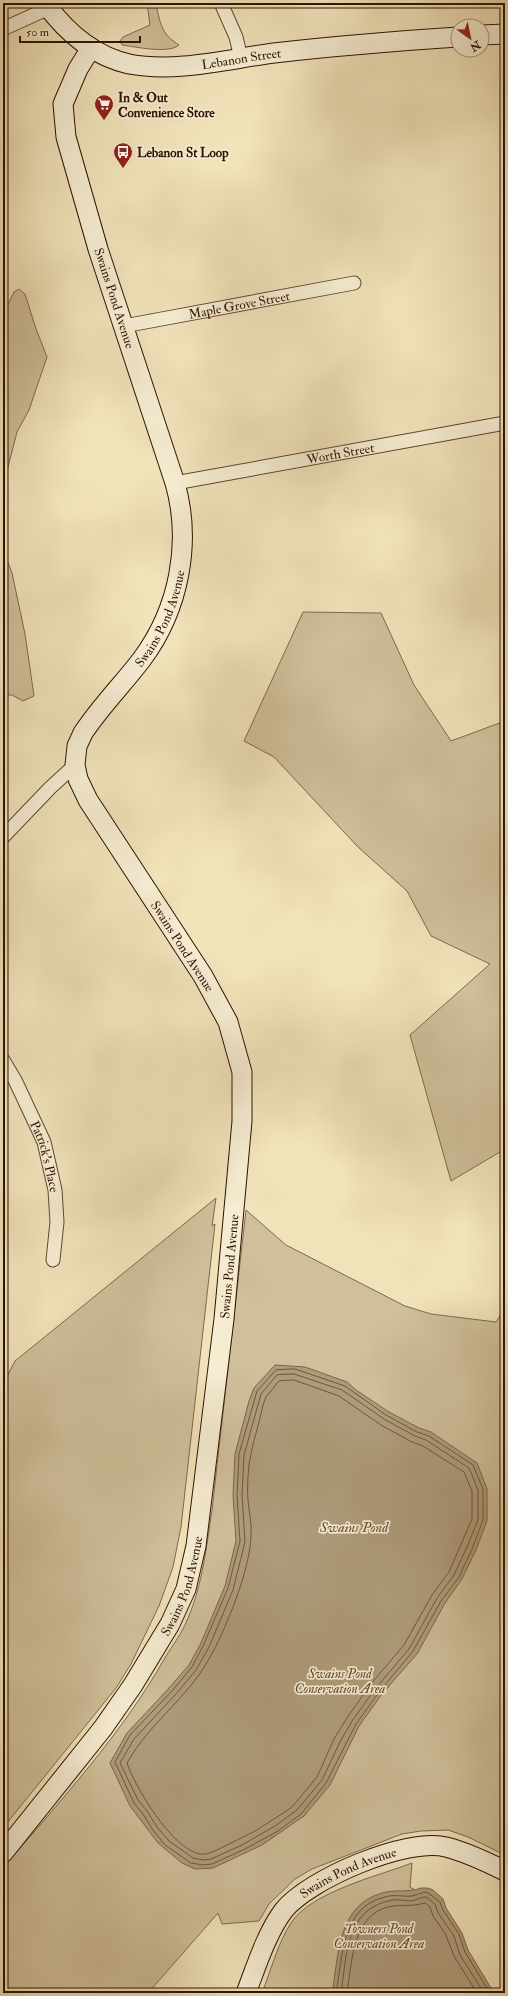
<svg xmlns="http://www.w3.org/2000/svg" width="508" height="1996" font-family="'IM FELL Double Pica',serif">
<rect width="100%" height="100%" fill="#f0e2b9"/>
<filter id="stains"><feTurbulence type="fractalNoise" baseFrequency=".005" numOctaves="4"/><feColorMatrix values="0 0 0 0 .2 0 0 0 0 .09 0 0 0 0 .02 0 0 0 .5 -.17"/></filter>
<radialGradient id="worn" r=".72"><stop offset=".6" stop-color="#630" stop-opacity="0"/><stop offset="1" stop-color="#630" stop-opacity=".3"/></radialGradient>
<!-- green -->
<g fill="#cfbf9a" stroke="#7f684e">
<path d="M 147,3 L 161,3 L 157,9 C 161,27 163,35 179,45 C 169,54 136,47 122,45 L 120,41 L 123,37 L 150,25 Z"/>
<polygon points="19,289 25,294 36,329 47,357 29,410 17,432 3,486 3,315 14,292"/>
<polygon points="3,550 12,573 25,634 34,696 23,701 12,695 3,695"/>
<polygon points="303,612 381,613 414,685 451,741 505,721 505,1149 451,1181 410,1035 490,964 431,936 407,891 358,847 274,757 244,741"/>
<polygon points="216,1198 212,1226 215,1224 181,1527 173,1567 159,1606 131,1664 116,1688 3,1828 3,1384 15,1361"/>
<path d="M 246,1210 L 286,1245 L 405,1306 L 431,1314 L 496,1322 L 505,1308 L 505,1855 L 468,1837 L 448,1830 L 421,1831 L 402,1834 L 312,1869 L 295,1879 L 269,1904 L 259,1921 L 222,1924 L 218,1913 L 148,1993 L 3,1993 L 3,1868 C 61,1800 122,1734 166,1656 C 172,1646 180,1636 185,1625 C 202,1589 206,1549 212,1510 Z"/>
<path d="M 412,1863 L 410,1887 L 437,1904 L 484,1993 L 262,1993 C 271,1970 278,1943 291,1923 C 311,1892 378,1876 412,1863 Z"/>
</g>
<!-- water -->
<g fill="#ae9b7a" stroke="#7b644a">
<polygon points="275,1365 305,1367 347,1382 356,1390 389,1412 419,1428 431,1432 477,1463 487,1489 487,1521 476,1550 462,1579 445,1603 417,1654 382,1694 359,1726 330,1785 304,1816 262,1845 213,1868 195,1869 182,1863 158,1843 130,1806 110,1763 127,1733 169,1688 189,1665 201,1643 225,1586 236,1541 233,1495 235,1454 249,1401 254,1388"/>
<path d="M 421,1888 L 428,1888 L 433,1890 L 443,1899 L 446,1908 L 462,1933 L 468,1950 L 494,1993 L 332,1993 C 339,1955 337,1906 382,1893 C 395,1889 408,1893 421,1888 Z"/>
</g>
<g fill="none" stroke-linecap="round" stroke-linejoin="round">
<!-- shore -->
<g stroke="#6e563e" stroke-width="1">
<polygon points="295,1369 345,1386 386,1415 417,1432 429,1436 473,1465 483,1489 483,1520 472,1549 459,1577 441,1601 413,1651 379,1692 356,1724 326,1783 301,1814 278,1831 245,1849 212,1864 203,1865 191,1863 165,1845 153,1830 143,1814 134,1803 115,1762 130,1735 172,1691 192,1667 204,1644 228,1588 240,1541 237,1495 239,1454 257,1391 276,1370"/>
<polygon points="294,1374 342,1390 384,1419 415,1436 426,1440 469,1468 478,1490 478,1520 467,1547 454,1575 437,1598 409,1649 375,1689 352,1721 340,1742 322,1780 297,1810 275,1826 242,1845 211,1859 203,1860 193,1858 169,1841 157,1827 147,1811 138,1800 120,1763 134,1739 176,1694 196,1670 209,1647 233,1590 245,1542 242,1495 244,1455 261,1394 277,1375"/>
<path d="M 294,1380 L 339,1396 L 381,1425 L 412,1442 L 423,1446 L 464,1472 L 472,1491 L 472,1519 L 449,1572 L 432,1595 L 404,1645 L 370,1685 L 347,1718 L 334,1739 L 317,1777 L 293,1806 L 285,1812 L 255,1831 L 217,1850 C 212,1852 206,1855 200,1854 C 172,1849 135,1787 127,1763 C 148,1724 188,1698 209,1659 C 226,1629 250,1570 251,1536 C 252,1524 249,1512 248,1500 C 247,1488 248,1476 249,1464 C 252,1444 259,1425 263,1405 L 266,1397 L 279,1381 Z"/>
<path d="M 336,1993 C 343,1957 341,1907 385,1897 C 394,1894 403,1897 412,1896 C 417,1895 422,1892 427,1892 L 440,1902 L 443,1910 L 459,1934 L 465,1952 L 490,1993"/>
<path d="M 341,1993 C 347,1955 345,1908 393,1900 C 399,1899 405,1901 411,1901 C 416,1900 421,1897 426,1897 L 435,1904 L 438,1913 L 454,1936 L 460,1955 L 484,1993"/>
<path d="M 347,1993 C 352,1963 352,1916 388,1907 C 401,1904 411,1907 425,1903 L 430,1907 L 433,1916 L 445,1933 L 454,1956 L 477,1993"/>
</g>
<!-- street casing -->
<g stroke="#5f462f" stroke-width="15">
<g id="street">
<polyline points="221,3 236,37 241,58"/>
<polyline points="3,29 49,8"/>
<path id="s1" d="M 124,326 L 354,283"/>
<path id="s2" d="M 175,483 L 505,423"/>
<polyline points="3,837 50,788 75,765"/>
<path id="s3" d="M 3,1060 L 15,1080 L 44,1142 L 55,1190 L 57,1222 L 53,1260"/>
</g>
</g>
<!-- secondary casing -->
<g stroke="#2f1201" stroke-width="21">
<g id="secondary">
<path id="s4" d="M 45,3 C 66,32 94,56 129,64 C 176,73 228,59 274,53 C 335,46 397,41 458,37"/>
<polyline points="482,35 505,34"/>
<path id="s5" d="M 3,1853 L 103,1728 L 133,1685 L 170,1624 L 186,1589 L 196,1546 L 224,1319 L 242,1121 L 242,1072 L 228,1022 L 203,976 L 88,800 L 78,779 L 75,765 L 77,746 L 83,733 C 100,707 123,684 142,659 C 179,609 192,543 175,483 L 98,249 L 66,137 L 63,104 L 78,69 L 91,48"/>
<path id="s6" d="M 246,1993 C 256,1967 267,1932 284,1910 C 309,1879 407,1837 446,1847 C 466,1852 487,1862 505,1871"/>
</g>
</g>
<!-- street -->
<use href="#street" stroke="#f5ecd2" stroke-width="13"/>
<!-- secondary -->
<use href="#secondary" stroke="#f5ecd2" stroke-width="19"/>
</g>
<!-- icons -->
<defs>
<g id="supermarket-pin" transform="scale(1)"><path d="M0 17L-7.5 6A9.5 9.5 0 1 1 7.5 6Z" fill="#8f2418" stroke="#f5ecd2"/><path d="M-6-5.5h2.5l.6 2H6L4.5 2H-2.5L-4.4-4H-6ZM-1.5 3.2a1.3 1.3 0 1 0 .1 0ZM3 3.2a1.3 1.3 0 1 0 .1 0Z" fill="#fff"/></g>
<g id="bus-pin" transform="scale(1)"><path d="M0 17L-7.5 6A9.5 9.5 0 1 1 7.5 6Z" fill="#8f2418" stroke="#f5ecd2"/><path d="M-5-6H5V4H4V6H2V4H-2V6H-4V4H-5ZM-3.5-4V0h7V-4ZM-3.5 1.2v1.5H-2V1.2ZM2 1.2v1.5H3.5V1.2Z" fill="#fff"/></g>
</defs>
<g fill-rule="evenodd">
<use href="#supermarket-pin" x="104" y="104"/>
<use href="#bus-pin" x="123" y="152"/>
</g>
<g text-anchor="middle" stroke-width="3.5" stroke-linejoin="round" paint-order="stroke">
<!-- street labels -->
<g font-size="13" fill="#2f1201" stroke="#f5ecd2">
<text dy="5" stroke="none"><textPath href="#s4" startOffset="219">Lebanon Street</textPath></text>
<text transform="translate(115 298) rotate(72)" y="5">Swains Pond Avenue</text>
<text dy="5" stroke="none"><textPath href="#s1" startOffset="117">Maple Grove Street</textPath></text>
<text dy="5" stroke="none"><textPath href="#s2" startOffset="168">Worth Street</textPath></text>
<text dy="5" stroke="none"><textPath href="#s5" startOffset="1368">Swains Pond Avenue</textPath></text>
<text transform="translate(183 946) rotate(57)" y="5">Swains Pond Avenue</text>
<text dy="5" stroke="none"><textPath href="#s3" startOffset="106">Patrick's Place</textPath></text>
<text dy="5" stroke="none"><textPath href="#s5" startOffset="648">Swains Pond Avenue</textPath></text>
<text dy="5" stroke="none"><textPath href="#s5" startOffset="324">Swains Pond Avenue</textPath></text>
<text dy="5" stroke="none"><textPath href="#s6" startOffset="167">Swains Pond Avenue</textPath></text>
</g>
<!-- poi labels -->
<g font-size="13" font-weight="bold" fill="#2f1201" stroke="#f5ecd2" text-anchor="start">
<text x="118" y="102">In &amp; Out<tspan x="118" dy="15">Convenience Store</tspan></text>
<text x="137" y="157">Lebanon St Loop</text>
</g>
<!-- park labels -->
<g font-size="13" font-style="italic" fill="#5f462f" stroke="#f5ecd2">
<text x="340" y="1678">Swains Pond<tspan x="340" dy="15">Conservation Area</tspan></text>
<text x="379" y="1933">Towners Pond<tspan x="379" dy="15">Conservation Area</tspan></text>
</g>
<!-- water labels -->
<g font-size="14" font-style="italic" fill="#624931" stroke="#f5ecd2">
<text x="354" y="1532">Swains Pond</text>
</g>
</g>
<!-- margin -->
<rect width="508" height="1996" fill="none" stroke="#f0e2b9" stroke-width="16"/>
<rect x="4" y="4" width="500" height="1988" fill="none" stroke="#2f1201" stroke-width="2"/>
<rect x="8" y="8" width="492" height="1980" fill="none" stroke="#2f1201"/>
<!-- north arrow -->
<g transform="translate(470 38) rotate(147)"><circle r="19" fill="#f5ecd2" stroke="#a6957e"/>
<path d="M0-3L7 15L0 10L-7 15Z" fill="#8f2418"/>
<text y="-6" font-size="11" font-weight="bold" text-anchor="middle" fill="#2f1201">N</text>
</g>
<!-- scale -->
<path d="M20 36v6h120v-6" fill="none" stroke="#2f1201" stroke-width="2"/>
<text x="26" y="36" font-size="12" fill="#2f1201" stroke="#f5ecd2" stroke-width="3" paint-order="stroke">50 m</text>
<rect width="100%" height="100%" filter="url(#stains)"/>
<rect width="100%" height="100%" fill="url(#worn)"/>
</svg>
